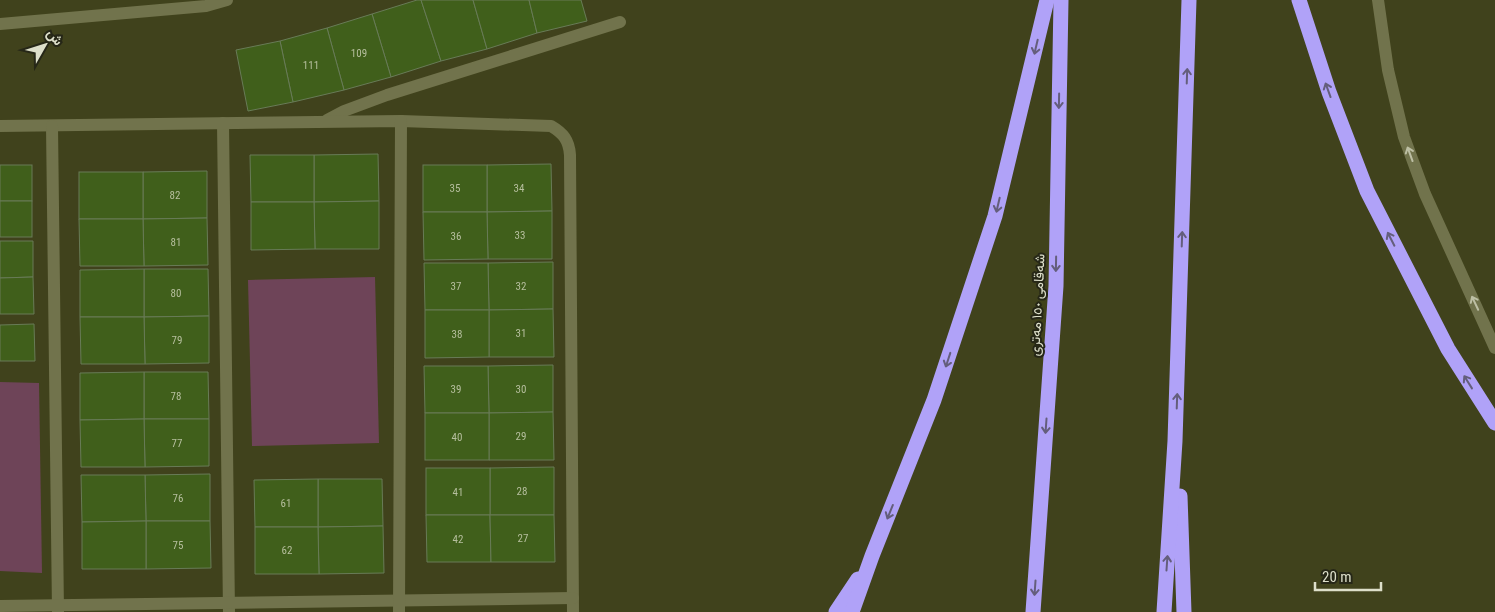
<svg xmlns="http://www.w3.org/2000/svg" width="1495" height="612" font-family="'Roboto Condensed',Vazirmatn,sans-serif">
<rect width="100%" height="100%" fill="#40421c"/>
<!-- green -->
<g fill="#6e4458">
<polygon points="375,277 379,443 252,446 248,280"/>
<polygon points="0,382 39,383 42,573 0,571"/>
</g>
<!-- building -->
<g fill="#405f1b" stroke="#687b57">
<polygon points="417,0 421,0 441,61 391,77 372,14"/>
<polygon points="421,0 473,0 487,49 441,61"/>
<polygon points="473,0 529,0 537,33 487,49"/>
<polygon points="529,0 581,0 587,21 537,33"/>
<polygon points="372,14 391,77 344,90 327,28"/>
<polygon points="327,28 344,90 293,102 280,41"/>
<polygon points="280,41 293,102 248,111 236,50"/>
<polygon points="378,154 379,201 314,202 314,155"/>
<polygon points="250,155 314,155 314,202 251,202"/>
<polygon points="551,164 552,211 487,212 487,165"/>
<rect x="0" y="165" width="32" height="36"/>
<rect x="423" y="165" width="64" height="47"/>
<polygon points="207,171 207,218 143,219 143,172"/>
<rect x="79" y="172" width="64" height="47"/>
<rect x="0" y="201" width="32" height="36"/>
<polygon points="379,201 379,249 315,249 314,202"/>
<polygon points="251,202 314,202 315,249 251,250"/>
<polygon points="552,211 552,259 488,259 487,212"/>
<polygon points="423,212 487,212 488,259 424,260"/>
<polygon points="207,218 208,265 144,266 143,219"/>
<polygon points="79,219 143,219 144,266 80,266"/>
<polygon points="0,241 33,241 33,277 0,278"/>
<polygon points="553,262 553,309 489,310 488,263"/>
<polygon points="424,263 488,263 489,310 425,310"/>
<polygon points="144,269 208,269 209,316 144,317"/>
<polygon points="144,269 144,317 80,317 80,270"/>
<polygon points="33,277 34,314 0,314 0,278"/>
<polygon points="553,309 554,357 489,357 489,310"/>
<polygon points="425,310 489,310 489,357 425,358"/>
<polygon points="209,316 209,363 145,364 144,317"/>
<polygon points="80,317 144,317 145,364 81,364"/>
<polygon points="34,324 35,361 0,361 0,325"/>
<polygon points="553,365 553,412 489,413 488,366"/>
<polygon points="424,366 488,366 489,413 425,413"/>
<polygon points="144,372 208,372 209,419 144,419"/>
<polygon points="144,372 144,419 80,420 80,373"/>
<polygon points="553,412 554,460 489,460 489,413"/>
<rect x="425" y="413" width="64" height="47"/>
<polygon points="144,419 209,419 209,466 145,467"/>
<polygon points="144,419 145,467 81,467 80,420"/>
<polygon points="554,467 554,515 490,515 490,468"/>
<rect x="426" y="468" width="64" height="47"/>
<polygon points="210,474 210,521 146,521 145,475"/>
<polygon points="81,475 145,475 146,521 82,522"/>
<polygon points="318,479 382,479 383,526 318,527"/>
<polygon points="318,479 318,527 255,527 254,480"/>
<polygon points="426,515 490,515 491,562 427,562"/>
<polygon points="490,515 554,515 555,562 491,562"/>
<polygon points="146,521 210,521 211,568 146,569"/>
<polygon points="146,521 146,569 82,569 82,522"/>
<polygon points="383,526 384,573 319,574 318,527"/>
<polygon points="255,527 318,527 319,574 255,574"/>
</g>
<g fill="none" stroke-linecap="round" stroke-linejoin="round">
<!-- street -->
<g stroke="#71734c" stroke-width="12">
<polyline points="1378,0 1388,70 1404,137 1425,194 1495,348"/>
<polyline points="0,24 206,6 227,0"/>
<polyline points="327,120 344,111 387,95 620,22"/>
<polyline points="223,123 229,612"/>
<path d="M 0,126 L 401,121 L 551,126 C 563,133 569,140 570,155 L 573,612"/>
<polyline points="52,126 58,612"/>
<polyline points="0,606 573,598"/>
<polyline points="399,612 401,121"/>
</g>
<!-- highway -->
<g stroke="#b0a2f8" stroke-width="15">
<polyline points="1299,0 1329,92 1367,191 1448,349 1495,423"/>
<polyline points="1180,496 1184,612"/>
<polyline points="836,612 858,579"/>
<polyline points="852,612 872,556 934,400 995,216 1047,0"/>
<polyline points="1033,612 1056,286 1061,0"/>
<polyline points="1164,612 1175,441 1189,0"/>
</g>
</g>
<!-- one-way arrows -->
<defs><path id="oneway-shaft" d="M-6 0H5M1.5-3L5.5 0L1.5 3" fill="none" stroke-width="1.6" stroke-linecap="round" stroke-linejoin="round" transform="scale(1.25)"/></defs>
<g stroke="#645e7c">
<use href="#oneway-shaft" transform="translate(1036 47) rotate(103)"/>
<use href="#oneway-shaft" transform="translate(1187 76) rotate(-88)"/>
<use href="#oneway-shaft" transform="translate(1328 90) rotate(-110)"/>
<use href="#oneway-shaft" transform="translate(1059 101) rotate(91)"/>
<use href="#oneway-shaft" transform="translate(998 205) rotate(103)"/>
<use href="#oneway-shaft" transform="translate(1182 239) rotate(-88)"/>
<use href="#oneway-shaft" transform="translate(1391 239) rotate(-117)"/>
<use href="#oneway-shaft" transform="translate(1056 264) rotate(91)"/>
<use href="#oneway-shaft" transform="translate(948 360) rotate(108)"/>
<use href="#oneway-shaft" transform="translate(1468 382) rotate(-122)"/>
<use href="#oneway-shaft" transform="translate(1177 401) rotate(-88)"/>
<use href="#oneway-shaft" transform="translate(1046 426) rotate(94)"/>
<use href="#oneway-shaft" transform="translate(890 512) rotate(112)"/>
<use href="#oneway-shaft" transform="translate(1167 563) rotate(-86)"/>
<use href="#oneway-shaft" transform="translate(1035 588) rotate(94)"/>
</g>
<g stroke="#bdbfa4">
<use href="#oneway-shaft" transform="translate(1410 154) rotate(-110)"/>
<use href="#oneway-shaft" transform="translate(1475 303) rotate(-115)"/>
</g>
<g text-anchor="middle" stroke-width="4" stroke-linejoin="round" paint-order="stroke">
<!-- number labels -->
<g font-size="11" fill="#b6bf9e">
<text x="359" y="57">109</text>
<text x="311" y="69">111</text>
<text x="455" y="192">35</text>
<text x="519" y="192">34</text>
<text x="175" y="199">82</text>
<text x="520" y="239">33</text>
<text x="456" y="240">36</text>
<text x="176" y="246">81</text>
<text x="456" y="290">37</text>
<text x="521" y="290">32</text>
<text x="176" y="297">80</text>
<text x="521" y="337">31</text>
<text x="457" y="338">38</text>
<text x="177" y="344">79</text>
<text x="456" y="393">39</text>
<text x="521" y="393">30</text>
<text x="176" y="400">78</text>
<text x="521" y="440">29</text>
<text x="457" y="441">40</text>
<text x="177" y="447">77</text>
<text x="522" y="495">28</text>
<text x="458" y="496">41</text>
<text x="178" y="502">76</text>
<text x="286" y="507">61</text>
<text x="523" y="542">27</text>
<text x="458" y="543">42</text>
<text x="178" y="549">75</text>
<text x="287" y="554">62</text>
</g>
<!-- street labels -->
<g font-size="14" fill="#dddfca" stroke="#262717">
<text transform="translate(1037 305) rotate(-87)" y="5">شەقامی ١٥٠ مەتری</text>
</g>
</g>
<!-- north arrow -->
<g transform="translate(45 45) rotate(51)" stroke="#262717" stroke-width="4" paint-order="stroke">
<path d="M0-4L9 19L0 12L-9 19Z" fill="#dddfca"/>
<text y="-8" font-size="14" font-weight="bold" text-anchor="middle" fill="#dddfca">ش</text>
</g>
<!-- scale -->
<path d="M1315 582v8h66v-8" fill="none" stroke="#dddfca" stroke-width="2.5"/>
<text x="1322" y="582" font-size="15" fill="#dddfca" stroke="#262717" stroke-width="4" paint-order="stroke">20 m</text>
</svg>
